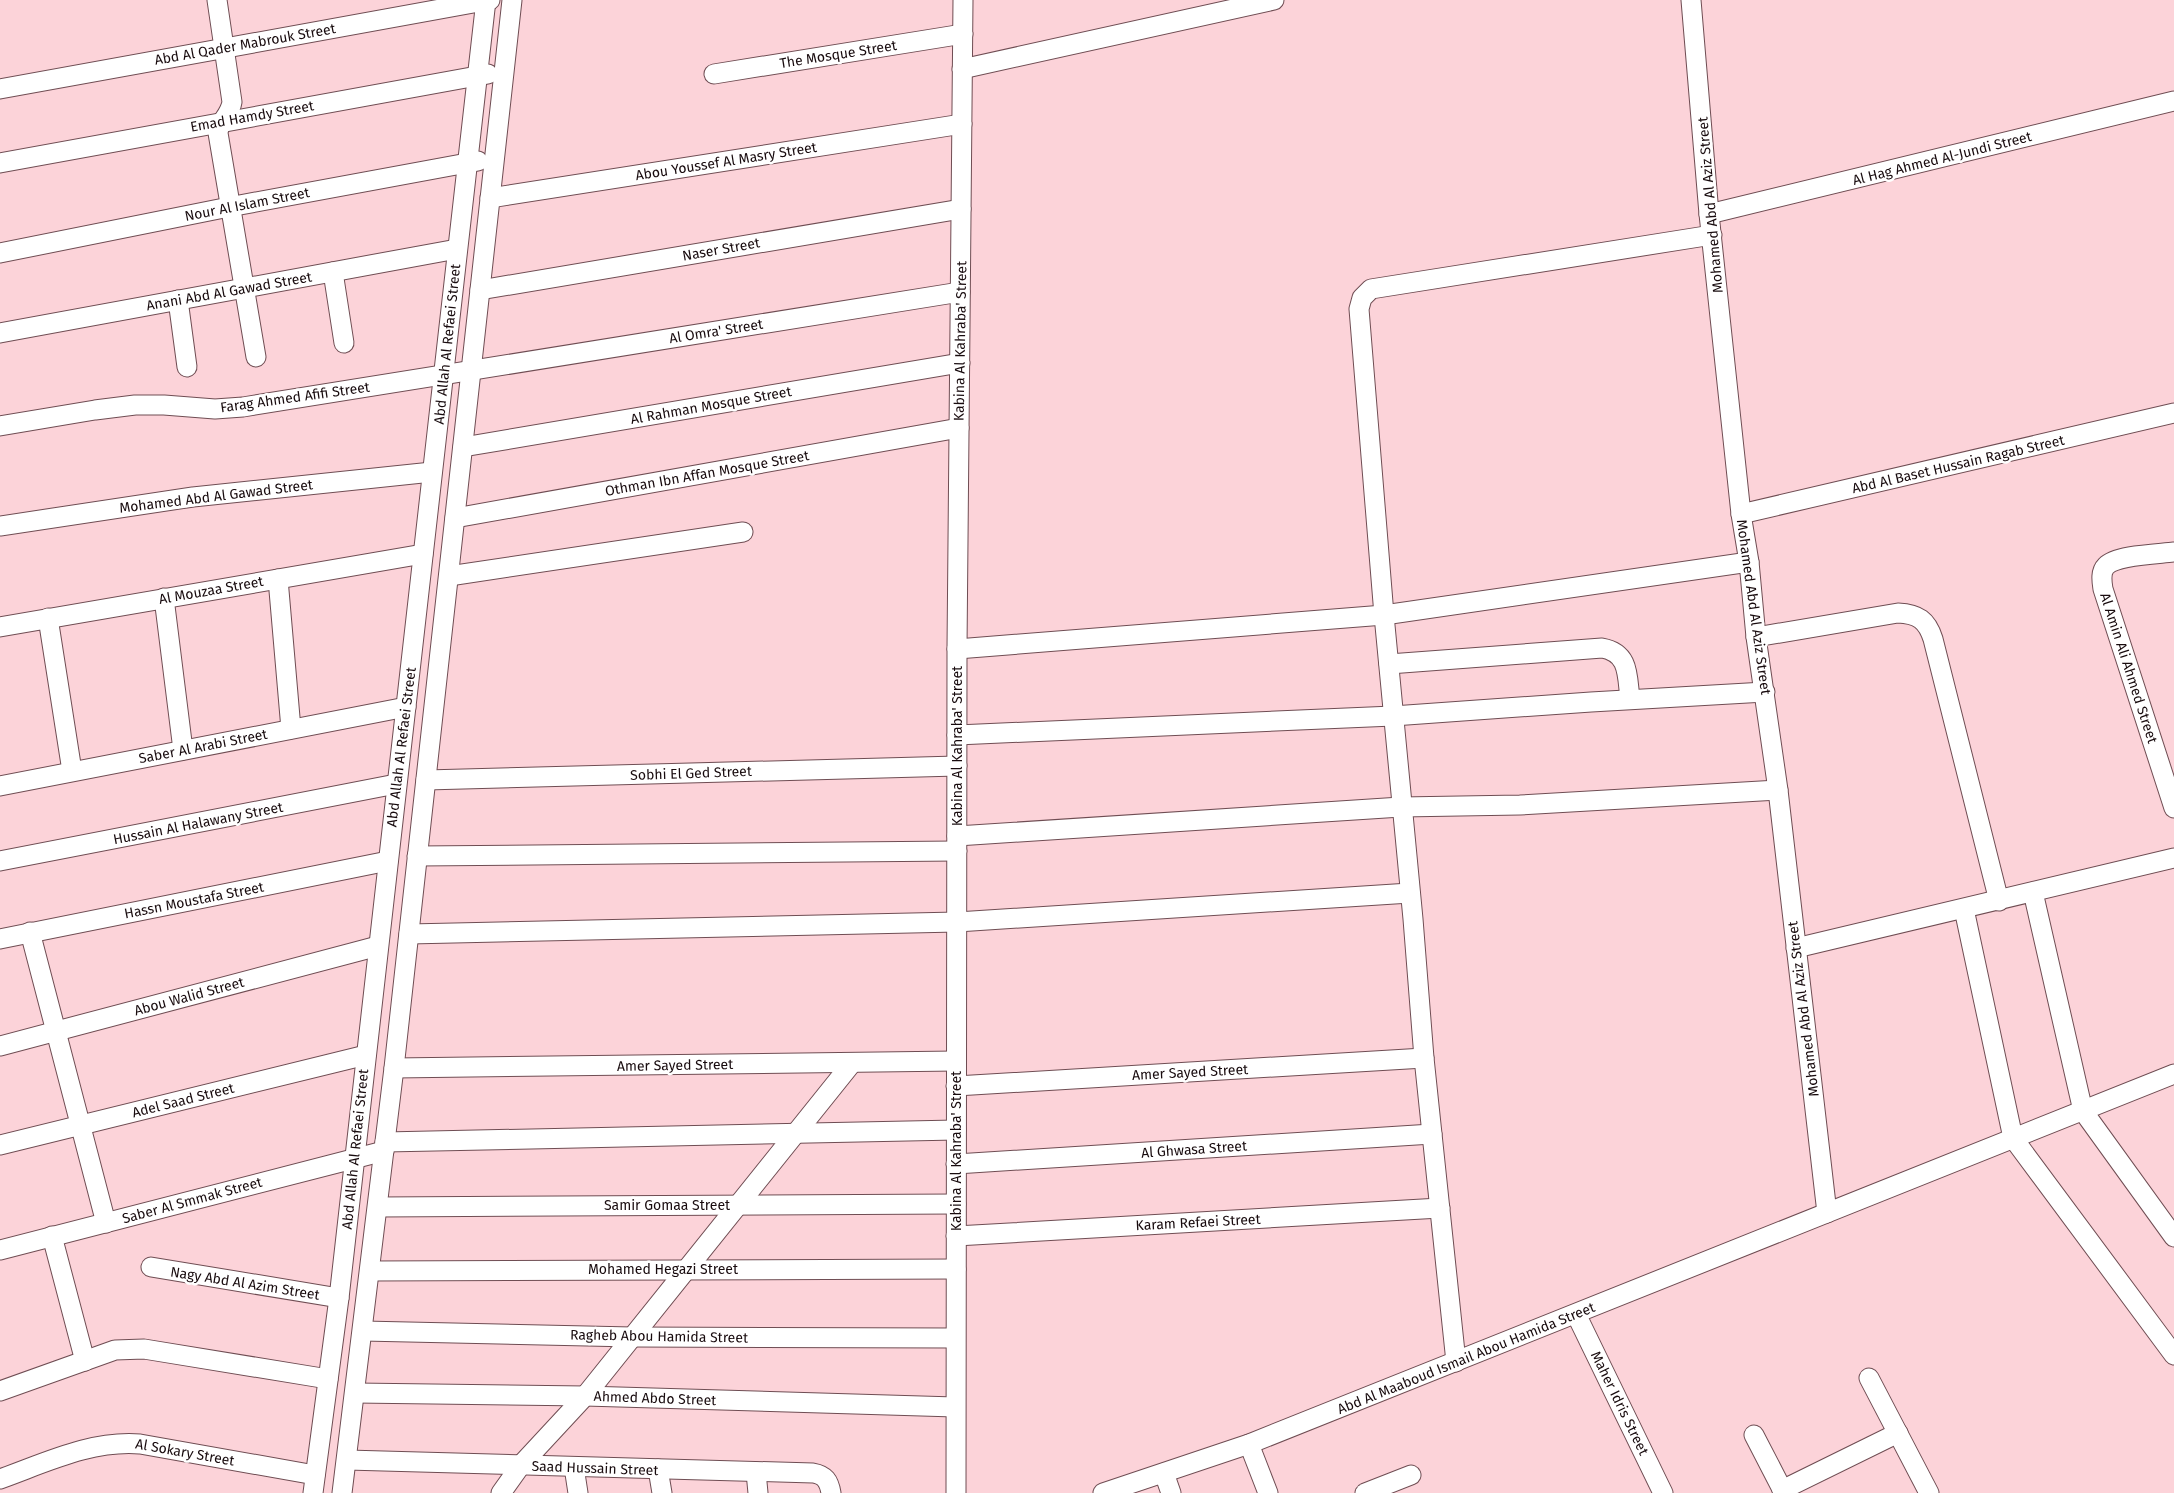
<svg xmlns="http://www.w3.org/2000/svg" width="2174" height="1493" font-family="'Fira Sans',sans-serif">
<rect width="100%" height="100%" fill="#fcd3d9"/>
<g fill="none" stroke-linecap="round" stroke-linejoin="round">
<!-- minor casing -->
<g stroke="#6f4d53" stroke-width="21">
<g id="minor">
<path d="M 217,0 L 232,102 C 230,116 219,121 218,133 L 256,357"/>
<polyline points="1691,0 1709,214 1741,514 1749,562 1756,637 1778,790 1827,1213"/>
<polyline points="962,69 1274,0"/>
<polyline points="714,74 963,34"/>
<polyline points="0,89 490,0"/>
<polyline points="0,163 488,74"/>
<polyline points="490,198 962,124"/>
<polyline points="1709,214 2174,101"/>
<polyline points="0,253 229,207 478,161"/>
<polyline points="333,272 344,343"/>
<polyline points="480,290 961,209"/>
<polyline points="178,300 187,367"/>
<polyline points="0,333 457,249"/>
<polyline points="0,426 95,410 135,405 164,405 215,409 243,407 960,292"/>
<polyline points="463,447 960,363"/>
<polyline points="1741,514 2174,413"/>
<polyline points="455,518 959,428"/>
<polyline points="0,526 193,497 432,472"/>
<path d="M 2174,552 C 2158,554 2116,555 2106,566 C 2100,572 2102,582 2103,589 L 2174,808"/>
<polyline points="449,576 743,532"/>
<polyline points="278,579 291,729"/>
<polyline points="164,598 183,750"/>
<polyline points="48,618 72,771"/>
<polyline points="0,627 423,554"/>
<path d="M 1756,637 L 1898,613 C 1918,614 1927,620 1933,639 L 1999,901"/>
<polyline points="957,649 1384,615 1749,562"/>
<path d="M 1389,664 L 1602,648 C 1630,653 1627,676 1630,699"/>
<polyline points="957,735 1393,716 1591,702 1765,692"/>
<polyline points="426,780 957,766"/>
<polyline points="0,786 406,707"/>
<polyline points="957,836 1401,807 1520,805 1778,790"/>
<polyline points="417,856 957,851"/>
<polyline points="0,861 396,784"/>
<polyline points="2033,892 2083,1111 2174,1237"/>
<polyline points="1964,909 2013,1138 2174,1355"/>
<polyline points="30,932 106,1223"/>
<polyline points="409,934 957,922 1410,893"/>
<polyline points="0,939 388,861"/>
<polyline points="1796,948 2174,858"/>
<polyline points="0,1046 378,946"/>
<polyline points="394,1068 956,1061"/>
<polyline points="956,1086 1424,1058"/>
<polyline points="385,1142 956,1130"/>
<polyline points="0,1145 366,1055"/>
<polyline points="956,1164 1432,1134"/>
<polyline points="378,1207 956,1204"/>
<polyline points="52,1236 85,1361"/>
<polyline points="956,1236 1440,1208"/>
<polyline points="0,1250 384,1151"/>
<polyline points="151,1267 339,1298"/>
<polyline points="370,1271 956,1269"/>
<polyline points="1576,1314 1663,1493"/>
<polyline points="363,1331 632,1337 955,1338"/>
<polyline points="1456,1362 1424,1058 1413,919 1384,615 1359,309 1362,298 1371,289 1712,235"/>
<polyline points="1869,1378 1929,1493"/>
<polyline points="0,1391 115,1350 144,1349 328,1379"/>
<polyline points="355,1393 585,1396 955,1407"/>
<polyline points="1754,1435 1784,1493"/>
<polyline points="1249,1444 1268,1493"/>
<path d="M 347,1460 L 813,1473 C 825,1475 829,1481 831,1493"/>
<polyline points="574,1467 578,1493"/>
<polyline points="658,1469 662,1493"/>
<polyline points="756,1472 758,1493"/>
<polyline points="1164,1473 1171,1493"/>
<path d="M 0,1479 C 45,1463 91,1440 140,1444 L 315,1475"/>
<polyline points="1782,1490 1898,1433"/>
<polyline points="313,1493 339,1298 486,0"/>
<polyline points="342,1493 394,1068 512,0"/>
<polyline points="501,1493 521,1465 585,1396 852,1063"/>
<polyline points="956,1493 957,649 963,0"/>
<polyline points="1103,1493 1249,1444 2174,1074"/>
<polyline points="1365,1493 1411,1475"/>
</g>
</g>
<!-- minor -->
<use href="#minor" stroke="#fff" stroke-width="19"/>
</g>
<g text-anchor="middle" stroke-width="5" stroke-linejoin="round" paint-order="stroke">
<!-- street labels -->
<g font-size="14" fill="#180b0e" stroke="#fff">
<text transform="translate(245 44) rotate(-10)" y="5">Abd Al Qader Mabrouk Street</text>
<text transform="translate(838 54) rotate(-9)" y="5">The Mosque Street</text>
<text transform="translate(252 116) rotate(-10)" y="5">Emad Hamdy Street</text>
<text transform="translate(1942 158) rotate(-14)" y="5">Al Hag Ahmed Al-Jundi Street</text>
<text transform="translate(726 161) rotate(-9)" y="5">Abou Youssef Al Masry Street</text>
<text transform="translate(247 204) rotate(-11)" y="5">Nour Al Islam Street</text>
<text transform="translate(1710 205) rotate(-95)" y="5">Mohamed Abd Al Aziz Street</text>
<text transform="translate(721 249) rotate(-10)" y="5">Naser Street</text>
<text transform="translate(229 291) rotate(-10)" y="5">Anani Abd Al Gawad Street</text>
<text transform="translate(716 331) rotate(-9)" y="5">Al Omra' Street</text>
<text transform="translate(960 341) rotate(-89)" y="5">Kabina Al Kahraba' Street</text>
<text transform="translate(447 344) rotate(-84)" y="5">Abd Allah Al Refaei Street</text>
<text transform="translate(295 397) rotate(-8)" y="5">Farag Ahmed Afifi Street</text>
<text transform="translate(711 405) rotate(-10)" y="5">Al Rahman Mosque Street</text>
<text transform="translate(1958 464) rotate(-13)" y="5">Abd Al Baset Hussain Ragab Street</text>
<text transform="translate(707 473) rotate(-10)" y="5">Othman Ibn Affan Mosque Street</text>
<text transform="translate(216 496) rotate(-7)" y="5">Mohamed Abd Al Gawad Street</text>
<text transform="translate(211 590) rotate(-10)" y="5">Al Mouzaa Street</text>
<text transform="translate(1754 607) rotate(82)" y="5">Mohamed Abd Al Aziz Street</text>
<text transform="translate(2129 668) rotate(72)" y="5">Al Amin Ali Ahmed Street</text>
<text transform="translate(203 746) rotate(-11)" y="5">Saber Al Arabi Street</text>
<text transform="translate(957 746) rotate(-90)" y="5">Kabina Al Kahraba' Street</text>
<text transform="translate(401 747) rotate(-83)" y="5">Abd Allah Al Refaei Street</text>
<text transform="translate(691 773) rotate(-2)" y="5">Sobhi El Ged Street</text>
<text transform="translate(198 823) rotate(-11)" y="5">Hussain Al Halawany Street</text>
<text transform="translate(194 900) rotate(-11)" y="5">Hassn Moustafa Street</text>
<text transform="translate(189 996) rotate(-15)" y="5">Abou Walid Street</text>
<text transform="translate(1803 1009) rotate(-97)" y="5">Mohamed Abd Al Aziz Street</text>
<text transform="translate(675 1065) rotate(-1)" y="5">Amer Sayed Street</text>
<text transform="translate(1190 1072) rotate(-3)" y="5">Amer Sayed Street</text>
<text transform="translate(183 1100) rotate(-14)" y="5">Adel Saad Street</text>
<text transform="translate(355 1149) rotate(-84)" y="5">Abd Allah Al Refaei Street</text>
<text transform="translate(1194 1149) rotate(-4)" y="5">Al Ghwasa Street</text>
<text transform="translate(956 1151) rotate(-90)" y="5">Kabina Al Kahraba' Street</text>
<text transform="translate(192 1200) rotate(-15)" y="5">Saber Al Smmak Street</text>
<text x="667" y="1210">Samir Gomaa Street</text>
<text transform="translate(1198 1222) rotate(-3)" y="5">Karam Refaei Street</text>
<text x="663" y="1274">Mohamed Hegazi Street</text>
<text transform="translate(245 1283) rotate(9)" y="5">Nagy Abd Al Azim Street</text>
<text transform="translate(659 1336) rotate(1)" y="5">Ragheb Abou Hamida Street</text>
<text transform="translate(1466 1358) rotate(-22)" y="5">Abd Al Maaboud Ismail Abou Hamida Street</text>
<text transform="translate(655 1398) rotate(2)" y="5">Ahmed Abdo Street</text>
<text transform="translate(1620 1403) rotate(64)" y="5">Maher Idris Street</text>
<text transform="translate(185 1452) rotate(10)" y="5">Al Sokary Street</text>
<text transform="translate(595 1468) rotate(2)" y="5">Saad Hussain Street</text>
</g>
</g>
</svg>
